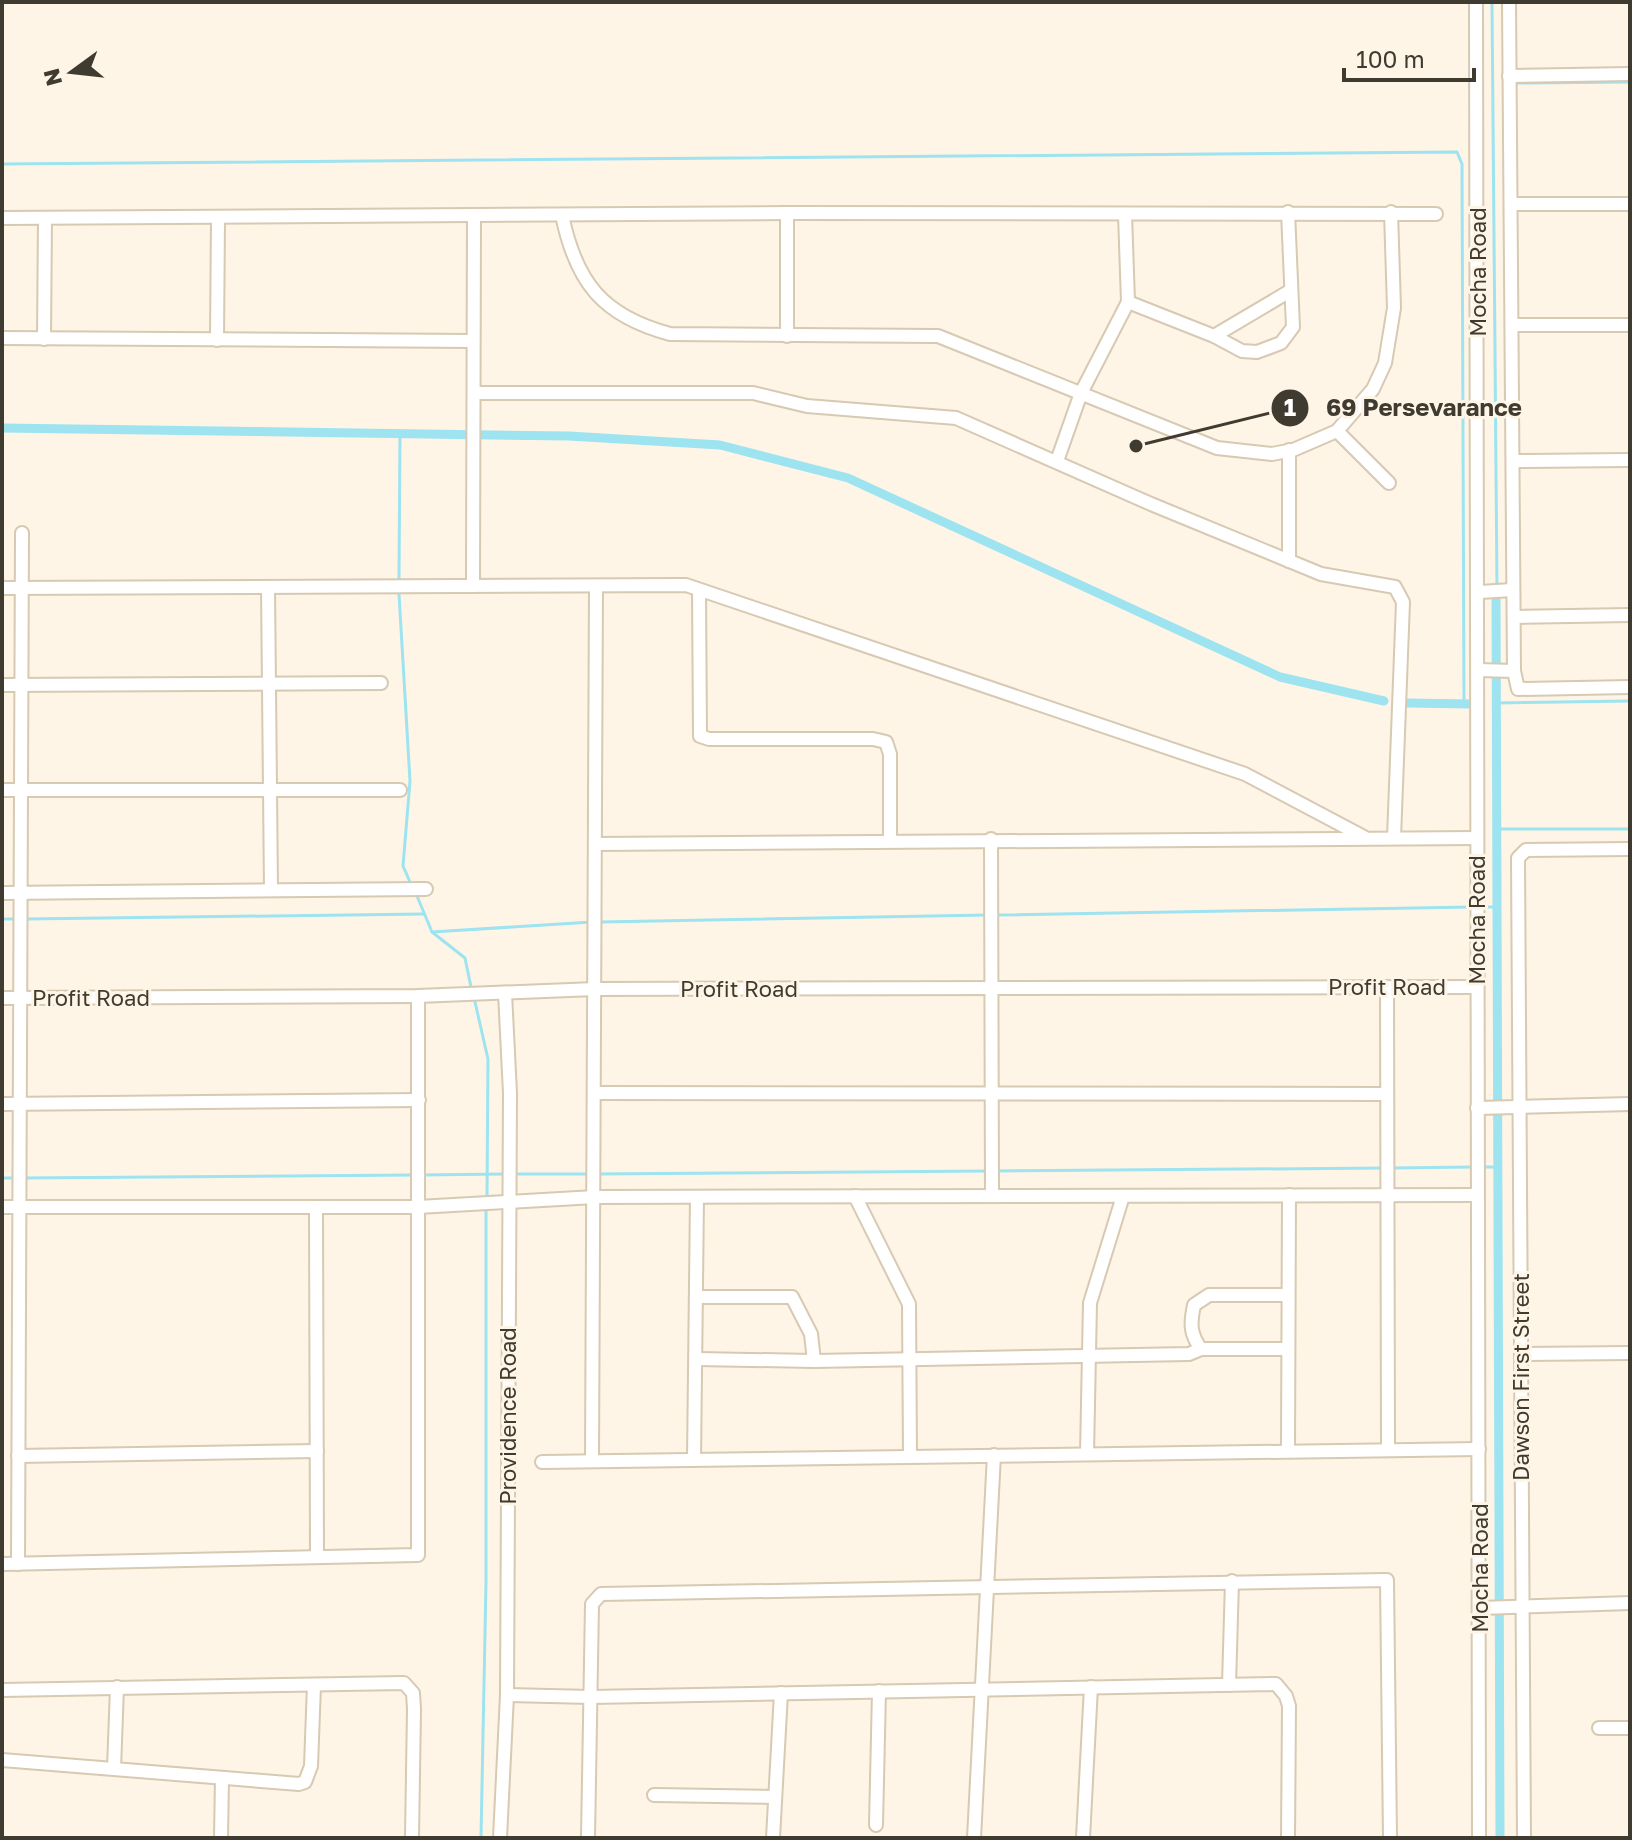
<svg xmlns="http://www.w3.org/2000/svg" width="1632" height="1840" font-family="'Golos Text',sans-serif">
<rect width="100%" height="100%" fill="#fef5e7"/>
<g fill="none" stroke-linecap="round" stroke-linejoin="round">
<!-- stream -->
<g stroke="#9de3f0" stroke-width="3">
<polyline points="1492,2 1497,588"/>
<polyline points="1513,83 1630,82"/>
<polyline points="2,164 1457,152 1462,164 1464,704"/>
<polyline points="399,579 400,434"/>
<polyline points="399,594 410,781 403,866 410,882"/>
<polyline points="1496,703 1630,701"/>
<polyline points="1496,829 1630,829"/>
<polyline points="417,896 432,932 465,958 471,987"/>
<polyline points="1480,907 1496,907"/>
<polyline points="996,915 1472,907"/>
<polyline points="2,919 18,919"/>
<polyline points="26,919 424,914"/>
<polyline points="600,922 988,915"/>
<polyline points="432,932 592,922"/>
<polyline points="475,1002 488,1059 487,1196"/>
<polyline points="1480,1167 1497,1167"/>
<polyline points="1392,1168 1473,1167"/>
<polyline points="996,1171 1385,1168"/>
<polyline points="512,1174 589,1174"/>
<polyline points="596,1174 989,1171"/>
<polyline points="420,1175 505,1174"/>
<polyline points="2,1178 17,1178"/>
<polyline points="24,1178 413,1175"/>
<polyline points="481,1838 486,1582 486,1211"/>
</g>
<!-- canal -->
<g stroke="#9de3f0" stroke-width="9">
<polyline points="2,428 569,436 720,445 848,478 1280,677 1384,701"/>
<polyline points="1496,594 1500,1838"/>
<polyline points="1408,703 1470,704"/>
</g>
<!-- minor casing -->
<g stroke="#d7c9b2" stroke-width="16">
<g id="minor">
<polyline points="1476,2 1479,1838"/>
<polyline points="1509,2 1514,671 1518,689 1630,687"/>
<polyline points="1509,76 1630,74"/>
<polyline points="1514,204 1630,204"/>
<polyline points="787,213 787,336"/>
<path d="M 562,215 C 576,283 603,316 670,334 L 938,336 L 1217,448 L 1272,454 L 1293,450 L 1337,431 L 1373,389 L 1385,363 L 1394,308 L 1391,212"/>
<polyline points="2,218 787,213 1436,214"/>
<polyline points="1128,302 1214,336 1242,351 1257,352 1281,343 1293,327 1288,212"/>
<polyline points="1512,325 1630,325"/>
<polyline points="1214,336 1290,291"/>
<polyline points="2,338 473,341"/>
<polyline points="44,339 45,218"/>
<polyline points="217,340 218,219"/>
<polyline points="474,393 753,393 807,406 956,418 1151,504 1321,574 1395,587 1403,602 1394,838"/>
<polyline points="1337,431 1389,483"/>
<polyline points="1057,461 1081,393 1128,302 1125,214"/>
<polyline points="1515,461 1630,460"/>
<polyline points="1289,561 1289,450"/>
<polyline points="473,586 474,216"/>
<polyline points="268,587 271,890"/>
<polyline points="2,588 686,585 1245,774 1364,837"/>
<polyline points="699,590 700,736 709,739 873,739 886,742 890,754 890,841"/>
<polyline points="1480,592 1512,590"/>
<polyline points="1514,617 1630,615"/>
<polyline points="1478,670 1514,671"/>
<polyline points="2,685 381,683"/>
<polyline points="2,790 400,790"/>
<polyline points="991,839 992,1196"/>
<polyline points="595,844 1477,838"/>
<polyline points="2,893 426,889"/>
<polyline points="1387,987 1388,1450"/>
<polyline points="2,998 418,996 595,989 1477,987"/>
<polyline points="595,1093 1387,1094"/>
<polyline points="2,1104 419,1100"/>
<polyline points="1477,1108 1630,1104"/>
<polyline points="855,1196 909,1304 910,1456"/>
<polyline points="2,1207 418,1207 595,1197 1477,1195"/>
<polyline points="316,1208 317,1557"/>
<polyline points="696,1297 792,1297 811,1334 814,1361 697,1359"/>
<path d="M 1288,1349 L 1201,1349 C 1190,1334 1190,1324 1194,1305 L 1209,1295 L 1288,1295"/>
<polyline points="1521,1354 1630,1353"/>
<polyline points="814,1361 1189,1354 1201,1349"/>
<polyline points="1288,1449 1289,1195"/>
<polyline points="1087,1454 1090,1303 1123,1196"/>
<polyline points="18,1456 317,1451"/>
<polyline points="694,1460 697,1197"/>
<polyline points="592,1461 596,586"/>
<polyline points="542,1462 1479,1449"/>
<polyline points="2,1564 418,1555 418,996"/>
<polyline points="18,1564 22,533"/>
<polyline points="1480,1608 1630,1603"/>
<polyline points="1229,1685 1232,1581"/>
<polyline points="2,1690 404,1683 413,1693 414,1709 412,1838"/>
<polyline points="507,1695 591,1697 1276,1684 1286,1696 1289,1706 1288,1838"/>
<polyline points="1599,1728 1630,1728"/>
<polyline points="2,1760 299,1784 305,1782 311,1766 314,1685"/>
<polyline points="114,1769 117,1687"/>
<polyline points="654,1795 775,1797"/>
<polyline points="876,1825 879,1691"/>
<polyline points="221,1838 222,1778"/>
<polyline points="500,1838 507,1695 510,1093 505,993"/>
<polyline points="588,1838 592,1604 601,1594 1387,1580 1390,1838"/>
<polyline points="773,1838 781,1693"/>
<polyline points="974,1838 994,1455"/>
<polyline points="1083,1838 1091,1687"/>
<polyline points="1524,1838 1518,858 1526,850 1630,849"/>
</g>
</g>
<!-- minor -->
<use href="#minor" stroke="#fff" stroke-width="12"/>
</g>
<g text-anchor="middle" stroke-width="6" stroke-linejoin="round" paint-order="stroke">
<!-- street labels -->
<g font-size="22" fill="#403b31" stroke="#fef5e7">
<text transform="translate(1478 272) rotate(-90)" y="8">Mocha Road</text>
<text transform="translate(1477 920) rotate(-90)" y="8">Mocha Road</text>
<text x="1387" y="995">Profit Road</text>
<text x="739" y="997">Profit Road</text>
<text x="91" y="1006">Profit Road</text>
<text transform="translate(1521 1377) rotate(-90)" y="8">Dawson First Street</text>
<text transform="translate(508 1416) rotate(-90)" y="8">Providence Road</text>
<text transform="translate(1480 1568) rotate(-90)" y="8">Mocha Road</text>
</g>
</g>
<!-- callouts -->
<path fill="none" stroke="#403b31" stroke-width="3" d="M1136 446L1290 408"/>
<g fill="#403b31" stroke="#fef5e7" stroke-width="3">
<circle cx="1136" cy="446" r="8"/>
<circle cx="1290" cy="408" r="20"/>
</g>
<g font-size="24" text-anchor="middle" font-weight="bold" fill="#fff">
<text x="1290" y="416">1</text>
</g>
<g font-size="24" text-anchor="middle" font-weight="bold" fill="#403b31" stroke="#fef5e7" stroke-width="6" stroke-linejoin="round" paint-order="stroke">
<text x="1424" y="416">69 Persevarance</text>
</g>
<!-- border -->
<rect width="1632" height="1840" fill="none" stroke="#403b31" stroke-width="8"/>
<!-- north arrow -->
<g transform="translate(72 72) rotate(255)" stroke="#fef5e7" stroke-width="6" paint-order="stroke">
<path d="M0-6L14 30L0 20L-14 30Z" fill="#403b31"/>
<text y="-12" font-size="22" font-weight="bold" text-anchor="middle" fill="#403b31">N</text>
</g>
<!-- scale -->
<path d="M1344 68v12h130v-12" fill="none" stroke="#403b31" stroke-width="4"/>
<text x="1356" y="68" font-size="24" fill="#403b31" stroke="#fef5e7" stroke-width="6" paint-order="stroke">100 m</text>
</svg>
